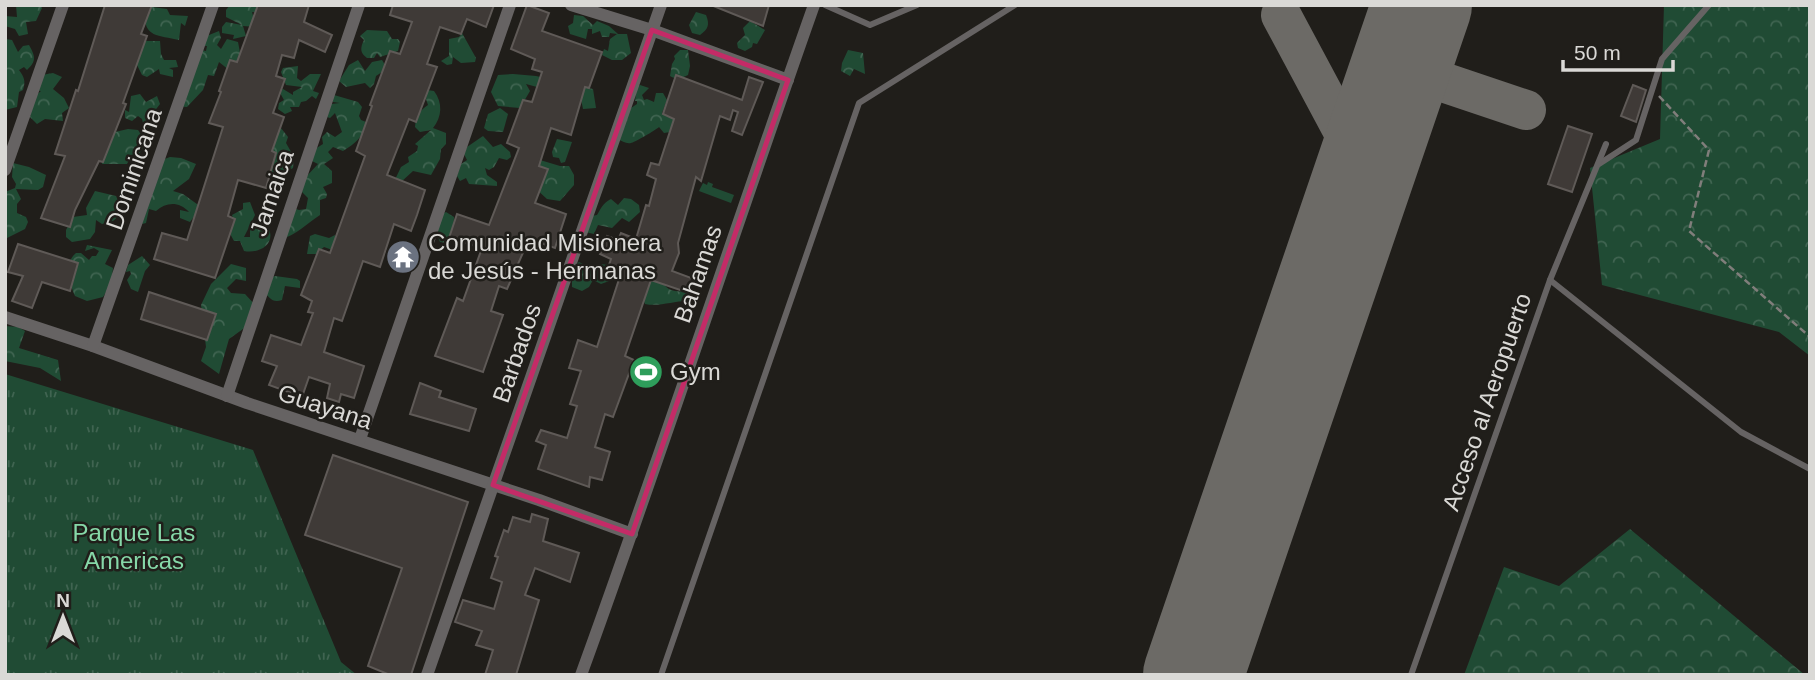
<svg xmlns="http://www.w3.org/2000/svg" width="1815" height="680" font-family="Arial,sans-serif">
<defs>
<pattern id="forest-crowns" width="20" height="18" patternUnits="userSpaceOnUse" patternTransform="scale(1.75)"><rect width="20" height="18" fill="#204b34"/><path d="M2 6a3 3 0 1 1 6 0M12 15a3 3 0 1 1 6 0" fill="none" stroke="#406451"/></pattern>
<pattern id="park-tufts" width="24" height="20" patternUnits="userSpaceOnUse" patternTransform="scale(1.75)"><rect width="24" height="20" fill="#204b34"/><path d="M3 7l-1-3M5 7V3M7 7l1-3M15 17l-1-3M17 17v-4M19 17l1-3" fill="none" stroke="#406451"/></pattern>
</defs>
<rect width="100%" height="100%" fill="#201e1a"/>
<!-- forest -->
<g fill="url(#forest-crowns)">
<polygon points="16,5 41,5 42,8 36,21 26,22 28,34 19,36 15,29 5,26 5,16 17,17"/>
<polygon points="230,5 261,5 260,13 252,12 256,27 243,26 246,36 233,39 234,35 222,33 222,27 226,22 242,25 226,17 226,10"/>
<polygon points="1664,5 1810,5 1810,356 1779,332 1602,285 1590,168 1660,139"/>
<path d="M 152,7 L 167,9 L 170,15 L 188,16 L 185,26 L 181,23 L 179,40 C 159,35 143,38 145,12 Z"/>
<path d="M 696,12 L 706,15 C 710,25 708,29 700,35 L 692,33 L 689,25 Z"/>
<polygon points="574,15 583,16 593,25 597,21 609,26 618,34 627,34 631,53 622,60 612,60 602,55 604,49 608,51 610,39 617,34 610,33 609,37 602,37 600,31 592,34 592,29 588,29 586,39 570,34 568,26 573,23"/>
<polygon points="750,21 765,30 757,44 753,43 752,47 745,51 738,48 737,43 745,35 743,28"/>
<path d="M 367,30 L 387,31 L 392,39 L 398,39 L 400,42 L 398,51 L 380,57 L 377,53 L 374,58 L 367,58 C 360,53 360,48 364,40 L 360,36 Z"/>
<polygon points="219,31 221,38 217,45 221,49 227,39 238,42 241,58 229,70 219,62 214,76 208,75 203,90 187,107 176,106 201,50 206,51 207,46 203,46 204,37"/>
<polygon points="462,33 476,58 475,62 461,63 453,57 452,64 447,65 441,61 449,56 449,39 459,37"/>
<path d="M 6,39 L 12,40 L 18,52 L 23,46 L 29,45 C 35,56 37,61 27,70 L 24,67 L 19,70 C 24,77 26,81 23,90 L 19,92 L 17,107 L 5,110 Z"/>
<polygon points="144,41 160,41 161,54 164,60 176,60 178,67 169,68 173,70 173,77 160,74 159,69 147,77 142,75 137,65 139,59 137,48"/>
<path d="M 680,50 L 688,50 L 690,66 L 688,75 C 682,78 676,80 670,76 L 672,64 L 675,59 L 674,56 Z"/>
<polygon points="848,50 863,53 865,74 854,69 850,76 841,71 842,63"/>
<polygon points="358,60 365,71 372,62 382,60 385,65 382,72 376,76 374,84 370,88 365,83 346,87 339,81 349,65"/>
<polygon points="298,66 297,78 301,81 310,74 321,74 313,91 319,93 316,99 312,96 306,101 301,102 299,107 290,107 292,111 285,114 278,109 279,103 284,100 279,91 283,89 293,95 293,92 302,87 286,85 281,72 283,68"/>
<polygon points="53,73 62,77 53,89 64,98 69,108 62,113 63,121 45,119 37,124 30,117 34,97 41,91 33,90 42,75"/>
<polygon points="513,74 536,76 593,89 596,108 583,109 581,99 526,84 530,91 520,108 498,106 491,92 498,75"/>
<path d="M 640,85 L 649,88 L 642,95 L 644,100 L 647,99 L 654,102 L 656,93 L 663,93 L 667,100 L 662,113 L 676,120 L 670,132 L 664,133 L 659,127 C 656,130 633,143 631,143 C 626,144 622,141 618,139 L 631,108 L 637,104 L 637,101 L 635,101 L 637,87 Z"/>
<path d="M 427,90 L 434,91 C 443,103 442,117 433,128 L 446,133 L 446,144 L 441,149 L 440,159 L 431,175 L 413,171 L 401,182 L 392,186 L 401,167 L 409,162 L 408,157 L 417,151 L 418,146 L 415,144 L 431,130 L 420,132 L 415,127 C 416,116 419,111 428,105 L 426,99 Z"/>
<polygon points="140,94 146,102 157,96 160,104 150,117 150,128 144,127 142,119 138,116 132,121 125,118 125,110 129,112 131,96"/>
<path d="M 334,95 L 358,102 L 362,107 L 359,116 L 361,120 L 366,122 C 363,137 356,143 343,151 L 333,147 L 328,152 L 333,158 L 324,164 L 332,171 L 332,183 L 323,187 L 327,194 L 326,198 L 320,200 L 320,215 C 306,224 297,235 279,240 L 290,207 L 299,210 L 306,209 L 308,198 L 302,192 L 305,178 L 318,164 L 312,161 L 312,151 L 323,144 L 322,137 L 327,132 L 335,137 L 342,132 L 335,113 L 330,118 L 327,117 L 331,104 L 340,103 L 333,102 L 331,99 Z"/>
<polygon points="500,108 508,114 503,132 488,131 484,128 488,114"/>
<polygon points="277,123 288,137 286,143 294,157 293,168 279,176 269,178 264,170 272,151"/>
<polygon points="128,129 138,130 146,141 145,147 135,158 132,154 127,164 102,164 103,152 115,132"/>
<polygon points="483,136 493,147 501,144 510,152 511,157 507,160 499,158 494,167 489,170 485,168 487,175 497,182 497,186 469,184 466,178 460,181 457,176 461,164 467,160 464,154 467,147"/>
<polygon points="557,139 572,142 565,162 561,163 559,158 553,157 552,152"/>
<path d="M 170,157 L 181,158 L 196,164 L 189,179 L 173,191 L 183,194 L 201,207 L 190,222 L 180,218 L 180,210 L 189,212 C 179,201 166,202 156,211 L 149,209 L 146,223 L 142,224 L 162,160 Z"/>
<polygon points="540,160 560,166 569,166 574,175 574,185 560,201 547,199 535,188 537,165"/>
<polygon points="13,163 29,167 46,175 43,187 38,190 16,189 21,199 17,204 17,213 26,217 28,222 25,229 5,239 5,192 15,188 16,184 12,177"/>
<polygon points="95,191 116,196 120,205 120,215 113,221 102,224 96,220 95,232 90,239 72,242 66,237 66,230 73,217 87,215 86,208"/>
<path d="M 624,198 L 631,199 L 639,205 L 640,212 L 629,222 L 622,218 L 612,228 L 598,225 L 594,234 L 585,232 L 586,217 L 597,215 C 602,207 602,204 611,199 L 618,205 Z"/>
<path d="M 250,202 L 255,215 L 244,237 L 250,237 L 250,228 L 255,223 L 268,227 C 277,244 259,254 244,251 L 240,241 L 234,241 L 228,230 L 234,221 L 232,215 L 243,209 L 243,203 Z"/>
<polygon points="446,212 454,217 453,236 447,243 440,242 436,233 437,217"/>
<polygon points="315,234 329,238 335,235 338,252 324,247 316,254 307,254 310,236"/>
<path d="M 87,245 L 112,250 L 105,264 L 113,268 L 111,284 L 103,297 L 87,301 L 75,296 C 69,282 63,264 76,253 L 81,253 L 89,260 L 92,256 L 96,256 L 99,251 L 94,248 L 85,251 Z"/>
<polygon points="142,256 150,265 145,271 138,292 131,289 127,280 131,274 130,271 126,272 128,265"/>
<polygon points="579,262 593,269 600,264 609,265 612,280 601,284 593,280 589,287 582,291 572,287 572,268"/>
<polygon points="231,264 246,268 246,281 236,279 227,288 231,293 245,294 256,306 250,324 229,339 219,374 201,361 206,347 201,305 211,284"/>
<path d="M 275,276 L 297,279 L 300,281 L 300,288 L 285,286 L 282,300 C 272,303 270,298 263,291 L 268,279 Z"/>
<path d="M 654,281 L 663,283 C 669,292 677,292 687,291 L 691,296 L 687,301 C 673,301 659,307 645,304 L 643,299 L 649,282 Z"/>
<polygon points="5,326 18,327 25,331 19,348 58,360 61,381 40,368 5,361"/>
<polygon points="1630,529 1805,675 1464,675 1504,567 1559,586"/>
</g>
<!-- park -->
<g fill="url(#park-tufts)">
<polygon points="708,182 713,184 712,187 734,195 731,203 699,191 703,183 707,185"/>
<polygon points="5,374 253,450 341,662 357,675 5,675"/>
</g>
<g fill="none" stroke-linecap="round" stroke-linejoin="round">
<!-- taxiway -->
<g stroke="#6c6a66" stroke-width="40">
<polyline points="1281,15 1365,172"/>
<polyline points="1401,68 1526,110"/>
</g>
<!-- runway -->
<polyline stroke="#6c6a66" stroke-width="100" points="1193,675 1422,5"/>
</g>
<!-- building -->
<g fill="#3f3a37" stroke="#5f5a57" stroke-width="2">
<polygon points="105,5 152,5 141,34 147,36 123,103 126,104 103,162 99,161 75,210 70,227 41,218 65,156 55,154 76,90 78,91"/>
<polygon points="258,5 309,5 304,22 332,35 325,52 299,40 294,58 282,55 276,76 285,79 273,113 284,117 272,151 276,153 266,188 238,180 228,216 235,219 215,278 154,259 162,233 187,240 223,127 209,123 221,92 219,91 230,60 237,62"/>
<polygon points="393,5 494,5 486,27 467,19 461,34 440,27 427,64 437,67 416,122 409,119 387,175 425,190 417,215 411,231 394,224 380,267 363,261 342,321 334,318 324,352 364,366 354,398 341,394 339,402 327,398 330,384 309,377 302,397 269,385 277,366 262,361 271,335 301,345 313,313 308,312 312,301 301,295 319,249 330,253 365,156 356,151 372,106 370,105 390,51 400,54 412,22 390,15"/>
<polygon points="527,5 549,13 542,31 602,52 589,88 585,87 571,135 551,128 539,166 548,169 535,203 566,214 555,248 529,239 507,289 499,286 491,311 503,315 483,372 435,356 457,298 463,301 482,248 449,238 457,214 489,225 519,148 507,143 523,100 532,102 542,72 532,69 535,59 511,49"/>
<polygon points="711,5 769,5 763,26"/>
<polygon points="676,75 742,100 749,77 763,82 742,135 732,131 738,112 733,110 730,120 720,116 701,181 696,177 678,243 679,253 672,271 694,279 689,293 651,280 625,356 634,360 613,417 605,414 595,447 610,452 602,480 590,477 589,487 538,469 546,445 536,441 541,430 567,438 577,406 570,404 581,371 569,368 578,340 597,347 622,270 609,265 611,259 600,254 607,236 618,240 621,233 636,239 646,205 649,206 656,179 647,175 651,163 659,165 674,119 663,114"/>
<polygon points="1633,85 1646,90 1636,122 1621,116"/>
<polygon points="1568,126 1592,134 1572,192 1548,184"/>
<polygon points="18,244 78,263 70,291 42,282 32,308 12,301 23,276 8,272"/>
<polygon points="149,292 216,314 207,340 141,319"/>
<polygon points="420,383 441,391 439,397 476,409 469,431 410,414"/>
<polygon points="333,455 468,502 411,675 390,675 368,666 402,568 305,535"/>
<polygon points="532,514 548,519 543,541 579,553 570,582 535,568 525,595 539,600 516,675 485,675 493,650 476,645 482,631 455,622 463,600 494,609 502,582 491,578 498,557 495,556 504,530 508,532 513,517 530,522"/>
</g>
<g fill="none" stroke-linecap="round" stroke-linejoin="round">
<!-- path -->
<polyline stroke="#807e7b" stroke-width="2.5" stroke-dasharray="7 3.5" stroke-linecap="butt" points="1659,96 1709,150 1689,231 1810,337"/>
<!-- lane -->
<g stroke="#666363" stroke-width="6">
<polyline points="825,5 870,25 917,5"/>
<polyline points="1599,164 1636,140 1662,59 1709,5"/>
<polyline points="1550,280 1741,432 1810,469"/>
<polyline points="661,675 859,103 1015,5"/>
<polyline points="1411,675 1550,280 1606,144"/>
</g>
<!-- street -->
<g stroke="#666363" stroke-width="12">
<polyline points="571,5 652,30 788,80"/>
<polyline points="5,170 63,5"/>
<polyline points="5,317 93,346 247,403 539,500 632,534"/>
<polyline points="93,346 213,5"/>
<polyline points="227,396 359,5"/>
<polyline points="360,439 510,5"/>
<polyline points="427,675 661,5"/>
<path d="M 581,675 C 662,453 735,228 814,5"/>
</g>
</g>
<!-- marked area -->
<path fill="none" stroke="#c42b67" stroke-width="5" stroke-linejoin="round" d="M 652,30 L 788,80 L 632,534 L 493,485 Z"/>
<!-- icons -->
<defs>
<g id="temple-disc" transform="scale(1.75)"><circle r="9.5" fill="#6b7280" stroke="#201e1a"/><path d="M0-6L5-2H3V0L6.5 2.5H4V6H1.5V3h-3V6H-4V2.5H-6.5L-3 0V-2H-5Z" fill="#fff"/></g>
<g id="stadium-disc" transform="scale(1.75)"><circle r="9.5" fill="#2e9e5b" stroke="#201e1a"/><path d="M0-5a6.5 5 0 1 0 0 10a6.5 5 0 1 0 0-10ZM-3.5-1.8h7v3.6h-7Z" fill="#fff"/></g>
</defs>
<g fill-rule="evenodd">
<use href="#temple-disc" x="403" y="257"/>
<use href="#stadium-disc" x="646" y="372"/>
</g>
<g text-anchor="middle" stroke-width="5" stroke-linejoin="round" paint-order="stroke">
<!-- street labels -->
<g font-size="24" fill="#dad9d6" stroke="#201e1a">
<text transform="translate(134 169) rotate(-71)" y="8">Dominicana</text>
<text transform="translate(272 193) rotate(-71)" y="8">Jamaica</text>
<text transform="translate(698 274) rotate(-71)" y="8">Bahamas</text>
<text transform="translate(517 353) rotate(-71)" y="8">Barbados</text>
<text transform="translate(1487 402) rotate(-71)" y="8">Acceso al Aeropuerto</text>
<text transform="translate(325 407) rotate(18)" y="8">Guayana</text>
</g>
<!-- poi labels -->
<g font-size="24" fill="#dad9d6" stroke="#201e1a" text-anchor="start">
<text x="428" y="251">Comunidad Misionera<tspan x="428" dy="28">de Jesús - Hermanas</tspan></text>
<text x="670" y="380">Gym</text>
</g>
<!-- park labels -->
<g font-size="24" fill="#86d8a8" stroke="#201e1a">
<text x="134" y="541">Parque Las<tspan x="134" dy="28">Americas</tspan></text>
</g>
</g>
<!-- border -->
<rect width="1815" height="680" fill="none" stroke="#dad9d6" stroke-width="14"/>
<!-- north arrow -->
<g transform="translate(63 617)" stroke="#201e1a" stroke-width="5" paint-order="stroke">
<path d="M0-5L12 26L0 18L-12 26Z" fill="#dad9d6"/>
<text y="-10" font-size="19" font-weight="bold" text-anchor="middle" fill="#dad9d6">N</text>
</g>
<!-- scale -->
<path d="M1563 60v10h110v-10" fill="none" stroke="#dad9d6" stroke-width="3.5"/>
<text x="1574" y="60" font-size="21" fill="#dad9d6" stroke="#201e1a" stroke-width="5" paint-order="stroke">50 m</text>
</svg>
